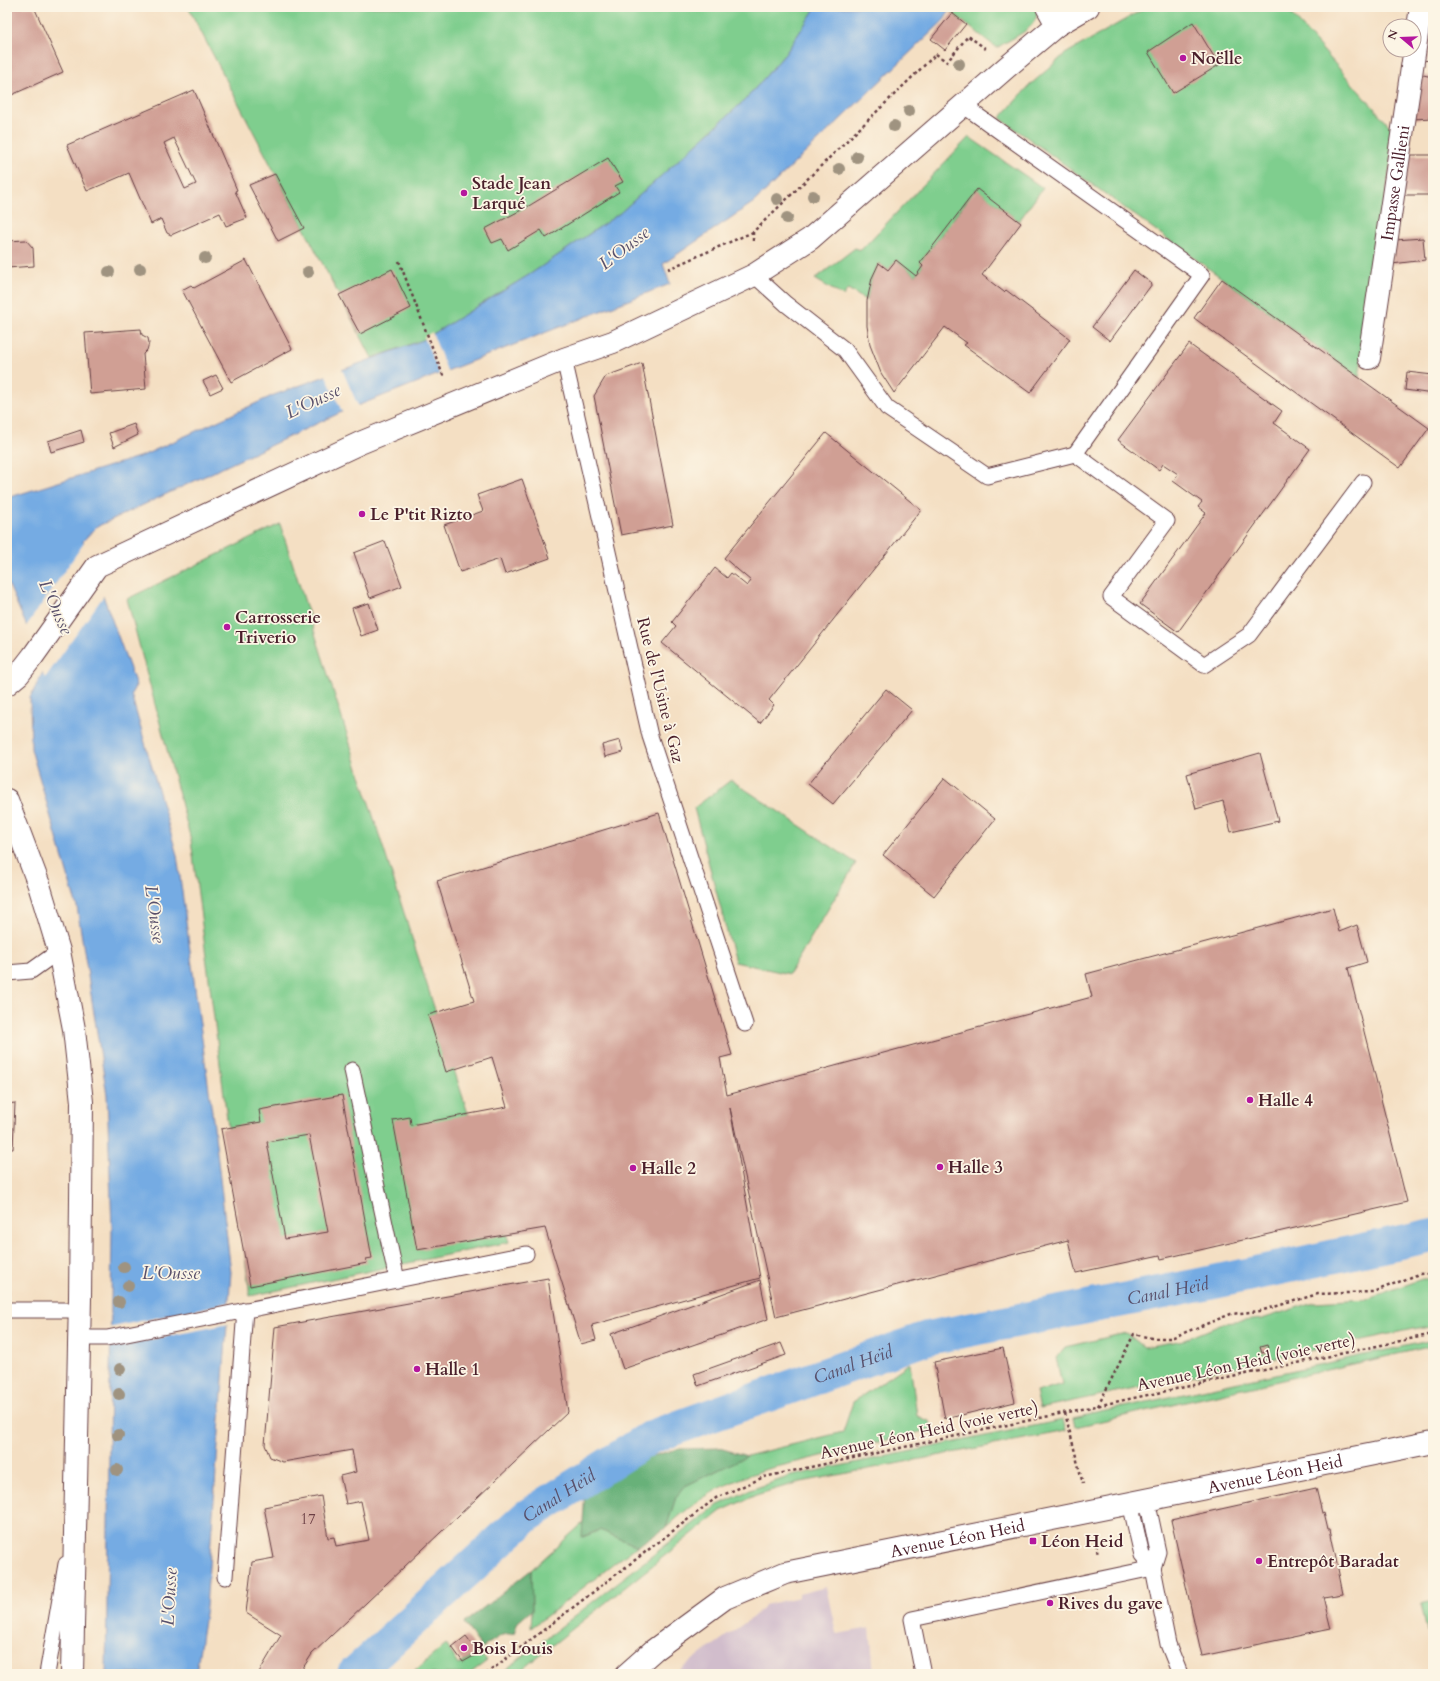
<svg xmlns="http://www.w3.org/2000/svg" width="1440" height="1681" font-family="Cardo,serif">
<rect width="100%" height="100%" fill="#fcf5e5"/>
<filter id="ink" filterUnits="userSpaceOnUse"><feTurbulence type="fractalNoise" baseFrequency=".025" numOctaves="2"/><feDisplacementMap in="SourceGraphic" scale="8" xChannelSelector="R" yChannelSelector="G"/><feConvolveMatrix kernelMatrix="1 2 1 2 8 2 1 2 1" color-interpolation-filters="sRGB"/></filter>
<filter id="wash" filterUnits="userSpaceOnUse"><feTurbulence type="fractalNoise" baseFrequency=".012" numOctaves="4" result="noise"/><feDisplacementMap in="SourceGraphic" scale="16" xChannelSelector="R" yChannelSelector="G"/><feGaussianBlur stdDeviation="0.9" result="paint"/><feColorMatrix in="noise" values="0 0 0 0 0 0 0 0 0 0 0 0 0 0 0 0 0 1.4 0 .05"/><feComposite in="paint" operator="in"/></filter>
<g filter="url(#wash)">
<rect width="100%" height="100%" fill="#f4dfc3"/>
<!-- industrial -->
<polygon fill="#d1bdcc" points="826,1587 836,1633 838,1634 870,1628 874,1674 673,1674 753,1617 765,1605 799,1597 799,1594"/>
<!-- green -->
<g fill="#7fce8e" stroke="#64765c">
<polygon points="188,7 816,7 786,53 745,100 620,213 532,273 423,340 372,358"/>
<path d="M 956,7 L 1037,7 C 1040,30 1013,36 997,48 L 952,13 Z"/>
<polygon points="1147,7 1285,7 1395,132 1359,377 1000,118 1030,85 1065,54"/>
<polygon points="969,137 1043,188 1019,221 976,189 920,263 923,266 916,276 896,260 888,270 879,263 872,278 867,301 848,289 843,296 815,279 855,248 861,250"/>
<polygon points="280,524 509,1242 250,1296 191,840 127,599"/>
<polygon points="731,780 856,863 789,974 735,962 694,808"/>
<polygon points="1423,1279 1433,1279 1433,1325 1040,1408 1036,1392 1062,1384 1056,1358 1065,1347 1126,1333 1144,1347 1184,1340 1225,1323 1262,1319 1314,1302 1366,1299"/>
<polygon points="1433,1340 1433,1346 1075,1427 1073,1418"/>
<path d="M 910,1363 L 917,1416 L 929,1421 L 932,1429 L 764,1470 C 721,1485 699,1497 666,1528 L 676,1497 L 685,1486 L 747,1456 L 843,1432 L 853,1402 Z"/>
<polygon points="1063,1420 1066,1431 796,1483 756,1495 721,1511 516,1674 500,1674 716,1506 750,1490 791,1476"/>
<polygon points="583,1523 583,1537 600,1530 637,1546 531,1628 532,1610 531,1570"/>
<polygon points="1433,1601 1433,1660 1421,1604"/>
<polygon points="446,1644 459,1665 479,1653 487,1661 469,1674 411,1674"/>
</g>
<!-- forest -->
<g fill="#67b179" stroke="#586852">
<polygon points="719,1448 747,1456 685,1486 676,1497 666,1528 637,1546 600,1530 582,1537 585,1490 635,1461 677,1449"/>
<polygon points="531,1570 532,1610 518,1622 514,1633 502,1635 482,1648 464,1623"/>
</g>
<!-- water -->
<polygon fill="#75abe3" stroke="#606587" points="816,7 952,7 944,20 754,202 663,264 670,284 344,411 96,527 83,541 136,685 131,694 177,855 214,1127 231,1272 206,1607 196,1674 106,1674 112,1228 107,1095 77,907 31,749 30,698 45,668 7,581 7,498 142,456 274,395 423,340 532,273 620,213 745,100 786,53"/>
<!-- pier -->
<g fill="#f4dfc3">
<polygon points="432,332 448,373 440,376 424,337"/>
<polygon points="341,367 359,408 343,414 325,373"/>
<polygon points="86,540 105,594 45,678 25,628"/>
<polygon points="231,1302 229,1324 108,1348 108,1328"/>
</g>
<g fill="none" stroke-linecap="round" stroke-linejoin="round">
<!-- canal -->
<path stroke="#75abe3" stroke-width="34" id="s1" d="M 354,1674 L 527,1516 L 651,1437 L 927,1338 L 1200,1285 L 1433,1235"/>
</g>
<g id="blocks">
<!-- building -->
<g fill="#d09f94" fill-rule="evenodd">
<polygon points="7,7 34,7 63,72 7,97"/>
<polygon points="952,13 966,24 945,50 931,39"/>
<polygon points="1433,18 1433,60 1420,61 1426,19"/>
<polygon points="1193,22 1219,65 1173,93 1148,52"/>
<polygon points="1418,74 1433,77 1433,118 1412,119"/>
<path d="M 194,90 L 237,190 L 235,191 L 247,218 L 226,226 L 220,213 L 171,235 L 167,233 L 161,219 L 151,224 L 129,173 L 87,191 L 67,145 ZM 174,138 L 196,184 L 185,189 L 164,143 Z"/>
<polygon points="1407,155 1433,155 1433,188 1430,188 1430,195 1401,195"/>
<polygon points="608,158 623,182 615,186 619,192 546,238 541,230 508,250 502,239 492,243 485,229 527,207"/>
<polygon points="275,174 304,228 278,241 249,185"/>
<polygon points="977,189 1021,223 982,275 1004,292 1006,290 1070,339 1030,393 964,345 967,343 945,327 894,393 881,373 870,345 867,326 867,301 872,278 879,263 888,270 896,260 916,276 923,266 920,263"/>
<polygon points="1423,238 1425,260 1392,264 1395,240"/>
<polygon points="26,240 33,248 34,266 7,268 7,241"/>
<polygon points="246,260 292,349 231,382 182,290 191,285 194,288"/>
<polygon points="392,269 411,308 360,334 339,295"/>
<polygon points="1134,270 1152,284 1110,341 1092,327"/>
<polygon points="1222,279 1429,428 1400,468 1194,318"/>
<polygon points="141,329 142,335 148,338 149,343 147,350 143,354 146,389 90,394 85,333"/>
<polygon points="1189,344 1282,411 1274,423 1310,449 1178,632 1140,604 1206,513 1198,507 1202,502 1173,481 1178,474 1163,464 1159,470 1118,440"/>
<polygon points="642,363 673,525 621,535 594,396 606,376"/>
<polygon points="1407,372 1433,375 1433,394 1405,390"/>
<polygon points="216,375 223,388 210,394 203,381"/>
<polygon points="134,424 138,435 114,447 109,433"/>
<polygon points="81,430 84,442 51,452 48,441"/>
<polygon points="826,433 921,510 769,700 774,705 760,723 662,643 676,626 672,622 715,568 727,578 731,573 747,586 751,581 724,558"/>
<polygon points="522,479 550,558 505,574 500,559 460,572 444,525 483,511 477,495"/>
<polygon points="385,541 402,586 370,598 354,553"/>
<polygon points="369,603 378,630 361,636 352,608"/>
<polygon points="886,689 912,710 833,804 808,784"/>
<polygon points="620,740 623,752 605,757 602,745"/>
<polygon points="1260,753 1278,821 1231,832 1223,801 1196,809 1187,774"/>
<polygon points="945,778 995,819 934,896 883,855"/>
<polygon points="659,813 732,1055 720,1058 727,1095 1092,997 1086,974 1333,908 1339,932 1357,925 1367,962 1348,968 1407,1202 1161,1259 1160,1255 1076,1273 1068,1240 776,1317 730,1108 760,1278 592,1325 596,1340 581,1344 545,1228 417,1250 393,1120 410,1117 411,1125 507,1107 492,1057 446,1072 428,1015 474,1001 437,881"/>
<path d="M 342,1095 L 372,1258 L 366,1259 L 367,1263 L 250,1286 L 221,1129 L 261,1122 L 259,1110 ZM 309,1135 L 328,1232 L 285,1239 L 267,1142 Z"/>
<polygon points="15,1103 13,1149 8,1149 7,1153 7,1104"/>
<polygon points="7,1248 8,1248 9,1293 7,1293"/>
<polygon points="548,1278 568,1412 312,1654 299,1674 258,1674 281,1635 246,1613 252,1562 274,1558 264,1507 321,1496 328,1538 334,1537 336,1546 369,1540 361,1501 346,1504 340,1476 356,1472 352,1450 283,1462 270,1457 265,1445 275,1327"/>
<polygon points="760,1280 768,1319 623,1369 611,1334"/>
<rect x="7" y="1325" width="2" height="122"/>
<polygon points="781,1343 786,1355 698,1386 694,1374"/>
<polygon points="1267,1345 1269,1351 1262,1353 1260,1347"/>
<polygon points="1003,1348 1015,1402 945,1419 934,1362"/>
<polygon points="1316,1488 1322,1513 1324,1512 1328,1529 1330,1529 1343,1594 1323,1597 1331,1629 1202,1656 1171,1520"/>
<polygon points="466,1636 479,1653 463,1662 452,1647"/>
</g>
</g>
</g>
<g filter="url(#ink)">
<use href="#blocks" fill-opacity="0" stroke="#643c42" stroke-width="1"/>
<g fill="none" stroke-linecap="round" stroke-linejoin="round">
<!-- service casing -->
<g stroke="#643c42" stroke-width="17">
<g id="service">
<polyline points="964,106 1202,275 1075,454"/>
<polyline points="754,275 786,304 845,350 887,408 987,476 1075,454 1167,521 1111,597 1204,665 1249,635 1363,482"/>
<polyline points="564,359 650,736 745,1024"/>
<polyline points="7,973 31,971 59,951"/>
<polyline points="352,1070 397,1280"/>
<polyline points="7,1310 80,1310"/>
<polyline points="79,1338 107,1338 526,1254"/>
<polyline points="1147,1500 1158,1552 1153,1568"/>
<polyline points="1130,1503 1142,1555 1153,1568 1168,1644 1180,1674"/>
<polyline points="225,1577 245,1310"/>
<polyline points="47,1674 66,1564"/>
<polyline points="923,1674 912,1619 1153,1568"/>
</g>
</g>
<!-- minor casing -->
<g stroke="#643c42" stroke-width="24">
<g id="minor">
<polyline points="1047,7 1057,25"/>
<path id="s2" d="M 1369,358 L 1421,7"/>
<path id="s3" d="M 627,1674 L 654,1650 L 725,1598 L 785,1573 L 1433,1442"/>
</g>
</g>
<!-- secondary casing -->
<g stroke="#643c42" stroke-width="24">
<g id="secondary">
<polyline points="7,684 19,674 33,656 97,566 360,443 564,359 613,342 754,275 810,239 1007,67 1057,25 1088,7"/>
<polyline points="7,800 39,885 59,951 74,1029 82,1102 80,1298 72,1674"/>
</g>
</g>
<!-- path -->
<g stroke="#643c42" stroke-width="2.5" stroke-dasharray="3 3" stroke-linecap="butt">
<polyline points="753,232 753,242"/>
<polyline points="399,261 444,378"/>
<polyline points="668,269 753,232 936,54 947,62 968,36 986,49"/>
<polyline points="1098,1406 1134,1334 1151,1338 1171,1338 1231,1314 1260,1311 1318,1294 1373,1292 1419,1274 1433,1273"/>
<polyline points="1065,1413 1083,1484"/>
<polyline points="1095,1538 1098,1555"/>
<polyline points="486,1674 716,1498 764,1477 1433,1334"/>
</g>
<!-- service -->
<use href="#service" stroke="#fff" stroke-width="15"/>
<!-- minor -->
<use href="#minor" stroke="#fff" stroke-width="22"/>
<!-- secondary -->
<use href="#secondary" stroke="#fff" stroke-width="22"/>
</g>
<!-- trees -->
<g fill="#9f9380">
<circle cx="959" cy="64" r="6"/>
<circle cx="909" cy="111" r="6"/>
<circle cx="894" cy="126" r="6"/>
<circle cx="857" cy="157" r="6"/>
<circle cx="839" cy="169" r="6"/>
<circle cx="813" cy="196" r="6"/>
<circle cx="777" cy="199" r="6"/>
<circle cx="787" cy="218" r="6"/>
<circle cx="205" cy="258" r="6"/>
<circle cx="140" cy="269" r="6"/>
<circle cx="109" cy="272" r="6"/>
<circle cx="308" cy="272" r="6"/>
<circle cx="124" cy="1267" r="6"/>
<circle cx="128" cy="1286" r="6"/>
<circle cx="119" cy="1302" r="6"/>
<circle cx="120" cy="1369" r="6"/>
<circle cx="119" cy="1394" r="6"/>
<circle cx="118" cy="1435" r="6"/>
<circle cx="117" cy="1470" r="6"/>
</g>
</g>
<!-- markers -->
<g fill="#b5179e" stroke="#fcf5e5" stroke-width="1.5">
<circle cx="1183" cy="58" r="4"/>
<circle cx="464" cy="193" r="4"/>
<circle cx="362" cy="514" r="4"/>
<circle cx="227" cy="627" r="4"/>
<circle cx="1250" cy="1100" r="4"/>
<circle cx="940" cy="1167" r="4"/>
<circle cx="633" cy="1168" r="4"/>
<circle cx="417" cy="1369" r="4"/>
<rect x="1029" y="1537" width="8" height="8" rx="2"/>
<circle cx="1259" cy="1561" r="4"/>
<circle cx="1050" cy="1603" r="4"/>
<circle cx="464" cy="1648" r="4"/>
</g>
<g text-anchor="middle" stroke-width="3.5" stroke-linejoin="round" paint-order="stroke">
<!-- number labels -->
<g font-size="15" fill="#6c3f45">
<text x="308" y="1524">17</text>
</g>
<!-- poi labels -->
<g font-size="17" font-weight="bold" fill="#4a1f2b" stroke="#fcf5e5" text-anchor="start">
<text x="1191" y="64">Noëlle</text>
<text x="472" y="189">Stade Jean<tspan x="472" dy="20">Larqué</tspan></text>
<text x="370" y="520">Le P'tit Rizto</text>
<text x="235" y="623">Carrosserie<tspan x="235" dy="20">Triverio</tspan></text>
<text x="1258" y="1106">Halle 4</text>
<text x="948" y="1173">Halle 3</text>
<text x="641" y="1174">Halle 2</text>
<text x="425" y="1375">Halle 1</text>
<text x="1041" y="1547">Léon Heid</text>
<text x="1267" y="1567">Entrepôt Baradat</text>
<text x="1058" y="1609">Rives du gave</text>
<text x="472" y="1654">Bois Louis</text>
</g>
<!-- street labels -->
<g font-size="17" fill="#4a1f2b" stroke="#fcf5e5">
<text dy="6" stroke="none"><textPath href="#s2" startOffset="177">Impasse Gallieni</textPath></text>
<text transform="translate(661 690) rotate(76)" y="6">Rue de l'Usine à Gaz</text>
<text transform="translate(1246 1362) rotate(-12)" y="6">Avenue Léon Heid (voie verte)</text>
<text transform="translate(929 1430) rotate(-12)" y="6">Avenue Léon Heid (voie verte)</text>
<text dy="6" stroke="none"><textPath href="#s3" startOffset="689">Avenue Léon Heid</textPath></text>
<text dy="6" stroke="none"><textPath href="#s3" startOffset="365">Avenue Léon Heid</textPath></text>
</g>
<!-- water labels -->
<g font-size="18" font-style="italic" fill="#59506b" stroke="#fcf5e5">
<text transform="translate(624 248) rotate(-38)" y="6">L'Ousse</text>
<text transform="translate(313 401) rotate(-25)" y="6">L'Ousse</text>
<text transform="translate(56 607) rotate(66)" y="6">L'Ousse</text>
<text transform="translate(155 914) rotate(82)" y="6">L'Ousse</text>
<text x="171" y="1279">L'Ousse</text>
<text dy="6" stroke="none"><textPath href="#s1" startOffset="920">Canal Heïd</textPath></text>
<text dy="6" stroke="none"><textPath href="#s1" startOffset="596">Canal Heïd</textPath></text>
<text dy="6" stroke="none"><textPath href="#s1" startOffset="272">Canal Heïd</textPath></text>
<text transform="translate(169 1597) rotate(-87)" y="6">L'Ousse</text>
</g>
</g>
<!-- margin -->
<rect width="1440" height="1681" fill="none" stroke="#fcf5e5" stroke-width="24"/>
<!-- north arrow -->
<g transform="translate(1402 38) rotate(289)"><circle r="19" fill="#fcf5e5" stroke="#b59f9b"/>
<path d="M0-3L7 15L0 10L-7 15Z" fill="#b5179e"/>
<text y="-6" font-size="11" font-weight="bold" text-anchor="middle" fill="#4a1f2b">N</text>
</g>
</svg>
